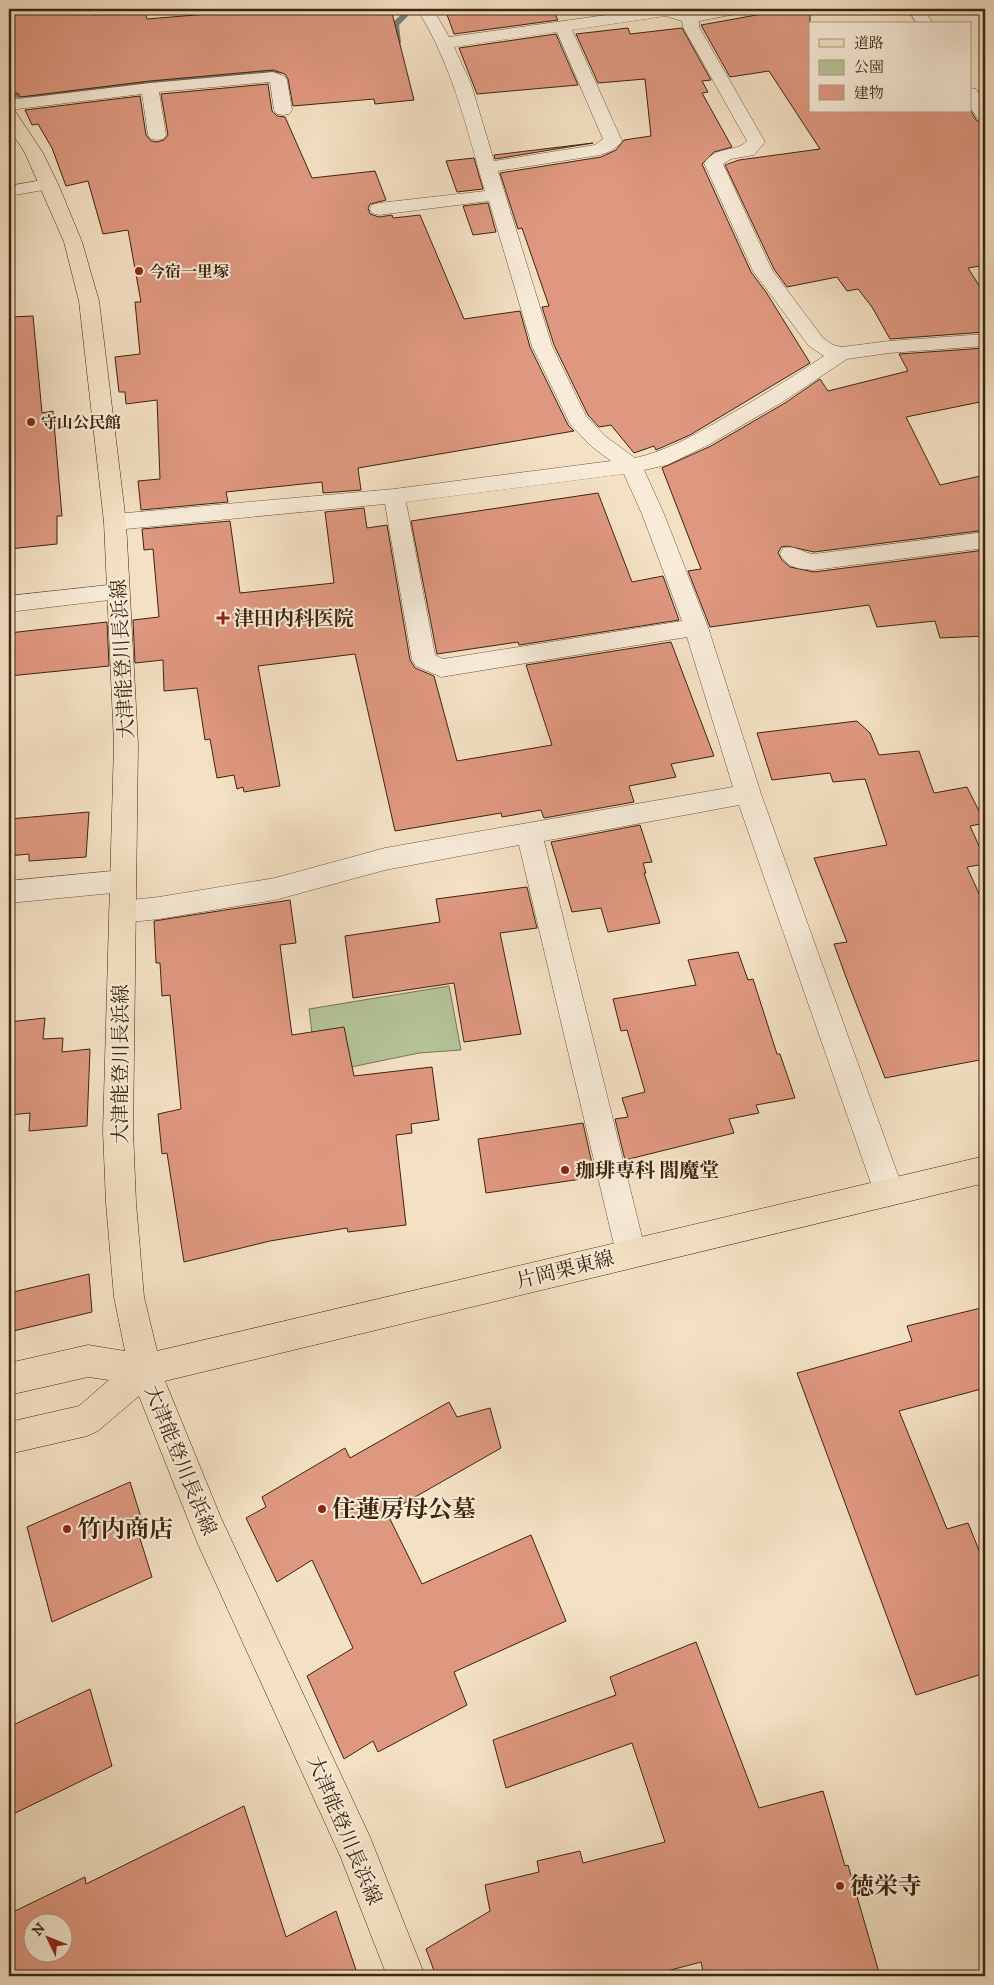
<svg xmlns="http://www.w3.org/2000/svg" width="994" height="1985" font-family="'IM FELL DW Pica','Noto Serif JP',serif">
<rect width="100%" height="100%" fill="#f4e1c4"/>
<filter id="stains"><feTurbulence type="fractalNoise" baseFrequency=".004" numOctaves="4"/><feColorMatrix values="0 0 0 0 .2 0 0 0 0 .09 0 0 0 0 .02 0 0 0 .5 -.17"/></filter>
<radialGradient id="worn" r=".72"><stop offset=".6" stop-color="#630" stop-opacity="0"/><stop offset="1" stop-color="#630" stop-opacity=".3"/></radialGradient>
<!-- green -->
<polygon fill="#b5c499" stroke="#797454" points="449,986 461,1050 419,1053 317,1074 309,1009"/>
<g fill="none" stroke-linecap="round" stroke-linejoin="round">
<!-- stream -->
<g fill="#7a7e78" fill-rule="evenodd">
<polygon points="402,9 410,9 412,12 399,25 401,43 397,45 393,43 391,24 404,12"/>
<polygon points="294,68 297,68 297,72 126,87 58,96 9,98 10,94 58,92 126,83"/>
</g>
</g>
<!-- building -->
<g fill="#df9880" stroke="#3d240e" fill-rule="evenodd">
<polygon points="39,9 92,9 94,15 144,9 147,19 244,11 244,9 391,9 414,100 375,104 374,99 293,106 288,79 285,74 273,70 150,81 20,97 18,93 14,94 9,62 9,13"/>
<polygon points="445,9 552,9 558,20 454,34"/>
<polygon points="790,9 810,9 810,111 971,111 977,121 985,123 985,265 968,268 985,295 985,332 890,339 872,307 858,289 847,291 837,277 787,287 774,269 725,165 739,160 820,149 769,71 730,77 701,25"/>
<polygon points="628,28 630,34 682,28 711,80 702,81 708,92 702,93 732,147 714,152 702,164 751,272 766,292 810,363 690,435 656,450 654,446 634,453 611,425 599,427 588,415 554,345 542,307 549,306 522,228 518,229 500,173 601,157 616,150 624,140 651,136 645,79 598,83 576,34"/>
<polygon points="556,34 578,85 477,94 459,48"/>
<polygon points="268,84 272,111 277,116 285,117 312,178 375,171 386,200 370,204 368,208 370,214 379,217 392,215 393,218 420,215 464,319 520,311 530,347 568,425 574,431 358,468 361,490 323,493 322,482 226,492 228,502 141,510 138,481 160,479 157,400 126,404 125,392 119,392 115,357 140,354 135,302 141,302 128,230 103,234 88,181 66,186 52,148 38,124 32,125 25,110 140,96 146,135 151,141 157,142 164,140 168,135 161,94"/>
<polygon points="593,143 495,159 494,155"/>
<polygon points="474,158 483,189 457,192 446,161"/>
<polygon points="488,203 496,232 473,235 463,206"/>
<polygon points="33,316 42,413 53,411 62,516 57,516 57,544 9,549 9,317"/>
<polygon points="985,348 985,401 906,417 940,485 985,475 985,530 814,552 787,546 781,547 778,553 782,560 790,567 814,572 985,550 985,636 940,638 935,621 877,627 869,605 710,627 688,571 701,569 662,468 711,446 785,403 820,379 828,391 908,371 899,354"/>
<polygon points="598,493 632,582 663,576 679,620 519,645 518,642 437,654 411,521"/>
<polygon points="364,508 367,528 387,525 410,660 415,668 434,676 457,761 552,745 526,665 671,642 714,756 671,764 676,777 629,786 634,802 544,818 541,810 502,817 501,813 395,831 355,654 258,666 280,786 244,792 243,787 237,789 234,775 217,778 210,739 205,740 197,688 164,691 163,660 135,663 133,620 159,617 153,549 144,550 142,529 230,521 240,593 334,583 325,512"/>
<polygon points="107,622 109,666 9,676 9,633"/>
<polygon points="857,721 870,733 879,755 919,751 934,793 967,787 985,823 970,826 985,859 985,864 967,867 985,907 985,1059 885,1078 847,980 834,944 847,942 814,858 887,845 865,779 833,782 830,773 772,780 757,733"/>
<polygon points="89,812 86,857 29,861 29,854 9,856 9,819"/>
<polygon points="640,825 652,862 643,863 646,873 644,873 660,923 608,932 601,908 572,912 551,842"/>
<polygon points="527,887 537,928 500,933 521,1034 464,1042 454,983 353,998 345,936 440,922 436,899"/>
<polygon points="290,900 296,943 280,945 292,1035 344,1027 354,1076 432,1067 439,1120 411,1124 412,1133 396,1135 406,1225 348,1232 347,1228 270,1241 184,1262 167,1153 162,1154 158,1114 181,1109 170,995 162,996 160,963 156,963 154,921"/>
<polygon points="738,952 748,980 753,979 777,1054 780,1054 795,1098 756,1105 759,1113 729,1119 734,1133 625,1160 615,1119 628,1117 622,1098 645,1092 627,1030 621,1031 613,999 696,985 688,960"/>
<polygon points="45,1018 43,1039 63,1038 62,1052 90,1049 87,1126 29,1131 30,1113 9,1115 9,1022"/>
<polygon points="583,1123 595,1177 486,1193 478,1139"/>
<polygon points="89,1274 92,1312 9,1332 9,1293"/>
<polygon points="985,1307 985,1388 899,1411 947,1529 968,1523 985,1565 985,1673 916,1695 797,1373 912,1341 907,1326"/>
<polygon points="449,1402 457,1417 490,1408 501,1448 387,1513 422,1584 531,1535 566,1621 454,1672 467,1705 378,1752 373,1741 344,1759 307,1676 353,1648 312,1560 277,1582 246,1518 266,1507 262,1497 345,1448 350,1458"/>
<polygon points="130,1482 144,1527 137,1529 152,1577 52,1622 27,1527"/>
<polygon points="696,1642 759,1808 823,1791 845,1866 848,1865 880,1976 704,1976 701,1962 648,1976 436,1976 426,1949 490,1911 485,1885 539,1872 537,1861 580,1851 583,1863 665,1842 632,1743 506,1788 493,1740 616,1695 610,1677"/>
<polygon points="90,1689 112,1766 9,1816 9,1727"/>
<path d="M 244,1806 L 286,1937 L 336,1911 L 358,1976 L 14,1976 L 9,1953 L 9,1914 L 85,1877 L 86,1884 ZM 32,1922 L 62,1922 L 62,1952 L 32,1952 Z"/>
</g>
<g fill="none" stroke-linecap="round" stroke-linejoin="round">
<!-- minor casing -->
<g stroke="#6b533c" stroke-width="1">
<g id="minor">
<path d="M 417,9 L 433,9 L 449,37 L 649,9 L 677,9 L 691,13 L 714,9 L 748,9 L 746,12 L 699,21 L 699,27 L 765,142 L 754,155 L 731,159 L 723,164 L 772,270 L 823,338 L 833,345 L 842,347 L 889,341 L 985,334 L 985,346 L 889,353 L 847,359 L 784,401 L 710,444 L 667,465 L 644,470 L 664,514 L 708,627 L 761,794 L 904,1192 L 900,1202 L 889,1206 L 878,1202 L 874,1192 L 739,805 L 544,841 L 646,1253 L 642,1263 L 631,1267 L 620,1263 L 616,1253 L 519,845 L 385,870 L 275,900 L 159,919 L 122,923 L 113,920 L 109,912 L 113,904 L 122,901 L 159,897 L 275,878 L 385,848 L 733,787 L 687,637 L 441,677 L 416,666 L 412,660 L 385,504 L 115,530 L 107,527 L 104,522 L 107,517 L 115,514 L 394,489 L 611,461 L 591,446 L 570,424 L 532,346 L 489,201 L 379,215 L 372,213 L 370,209 L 372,205 L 379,203 L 485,191 C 467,129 452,64 417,9 ZM 666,16 L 682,21 L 683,27 L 747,141 C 736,153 717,145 704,163 L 753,271 L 809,346 L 824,356 C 791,378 757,399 722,419 C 695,435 666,451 635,458 L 605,436 L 586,416 L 552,346 L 498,171 L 600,155 C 608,153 617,148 622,141 L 572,30 ZM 557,32 L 603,139 L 595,145 L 494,161 L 471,84 L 454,47 ZM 624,474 L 642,514 L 682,621 L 443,659 L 435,655 L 406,502 Z"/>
<polygon points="908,9 924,9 933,24 917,24"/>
<polygon points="273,72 284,76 287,80 292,110 289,114 283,115 277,114 274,110 270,82 159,92 166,135 163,139 157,140 151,139 148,135 142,94 9,110 9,100 150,83"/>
<polygon points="970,88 976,89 985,103 985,121 979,120 970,107"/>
<polygon points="49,179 55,180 58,184 55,188 9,196 9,186"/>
<path d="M 985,532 L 985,548 L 814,570 C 799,569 788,568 780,554 L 783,548 C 796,545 802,553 814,554 Z"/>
<polygon points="118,584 126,586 129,592 126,598 9,612 9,596"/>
<polygon points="123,870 132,873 136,881 132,889 123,892 9,903 9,881"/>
</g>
</g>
<!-- major casing -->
<g stroke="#3d240e" stroke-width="1">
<polygon id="major" points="9,110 15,111 43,153 58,184 82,242 99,301 126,522 138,744 133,1131 136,1203 144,1297 157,1351 985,1156 985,1183 165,1381 221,1518 370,1837 425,1976 387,1976 341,1858 197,1542 139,1396 98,1431 87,1436 9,1454 9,1422 79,1406 109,1380 88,1377 9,1395 9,1363 88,1345 125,1351 114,1297 106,1203 103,1131 114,744 104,522 79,301 64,242 25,153 9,128"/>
</g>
<!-- minor -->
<use href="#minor" fill="#f8ecd9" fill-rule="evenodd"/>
<!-- major -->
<use href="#major" fill="#f4e1c4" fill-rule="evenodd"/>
</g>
<!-- markers -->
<g fill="#8f2418" stroke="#f8ecd9" stroke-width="2">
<circle cx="139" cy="271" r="5"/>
<circle cx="31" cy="422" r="5"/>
<path d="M220.5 610.5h5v5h5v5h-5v5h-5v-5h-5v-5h5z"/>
<circle cx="565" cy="1170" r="5"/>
<circle cx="322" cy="1509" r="5"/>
<circle cx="67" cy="1529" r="5"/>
<circle cx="840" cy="1886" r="5"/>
</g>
<g text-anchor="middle" stroke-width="4" stroke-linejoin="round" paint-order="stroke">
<!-- far-poi labels -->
<g font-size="16" font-weight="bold" fill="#3d240e" stroke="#f8ecd9" text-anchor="start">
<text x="149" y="277">今宿一里塚</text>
<text x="41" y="428">守山公民館</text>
</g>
<!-- poi labels -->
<g font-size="20" font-weight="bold" fill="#3d240e" stroke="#f8ecd9" text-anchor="start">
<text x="234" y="625">津田内科医院</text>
<text x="575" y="1177">珈琲専科 閻魔堂</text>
</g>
<!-- street labels -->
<g font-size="20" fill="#3d240e" stroke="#f8ecd9">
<text transform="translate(122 659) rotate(-93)" y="7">大津能登川長浜線</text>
<text transform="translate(120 1064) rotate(-90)" y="7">大津能登川長浜線</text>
<text transform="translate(565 1269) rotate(-14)" y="7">片岡栗東線</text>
<text transform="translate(181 1460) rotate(68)" y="7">大津能登川長浜線</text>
<text transform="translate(345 1830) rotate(67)" y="7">大津能登川長浜線</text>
</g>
<!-- near-poi labels -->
<g font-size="24" font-weight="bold" fill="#3d240e" stroke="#f8ecd9" text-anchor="start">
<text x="332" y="1517">住蓮房母公墓</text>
<text x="77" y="1537">竹内商店</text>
<text x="850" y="1894">徳栄寺</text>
</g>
</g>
<!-- margin -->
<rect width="994" height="1985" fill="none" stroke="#f4e1c4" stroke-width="30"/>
<rect x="10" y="10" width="974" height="1965" fill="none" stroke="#3d240e" stroke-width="2.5"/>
<rect x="15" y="15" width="964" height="1955" fill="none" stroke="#3d240e"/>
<!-- legend -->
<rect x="809" y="22" width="162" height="90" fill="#f8ecd9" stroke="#ad9c88"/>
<rect x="819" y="39" width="25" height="8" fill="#f4e1c4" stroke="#ad9c88"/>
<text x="854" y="48" font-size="15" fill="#3d240e">道路</text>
<rect x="819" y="60" width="25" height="15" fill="#b5c499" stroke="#ad9c88"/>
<text x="854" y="72" font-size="15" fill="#3d240e">公園</text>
<rect x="819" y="85" width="25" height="15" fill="#df9880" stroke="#ad9c88"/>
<text x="854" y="98" font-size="15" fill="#3d240e">建物</text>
<!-- north arrow -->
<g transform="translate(48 1938) rotate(313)"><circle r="24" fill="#f8ecd9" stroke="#ad9c88"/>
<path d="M0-4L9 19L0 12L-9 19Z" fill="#8f2418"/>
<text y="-8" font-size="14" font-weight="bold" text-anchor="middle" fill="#3d240e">N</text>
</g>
<rect width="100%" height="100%" filter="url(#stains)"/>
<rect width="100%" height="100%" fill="url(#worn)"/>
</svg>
